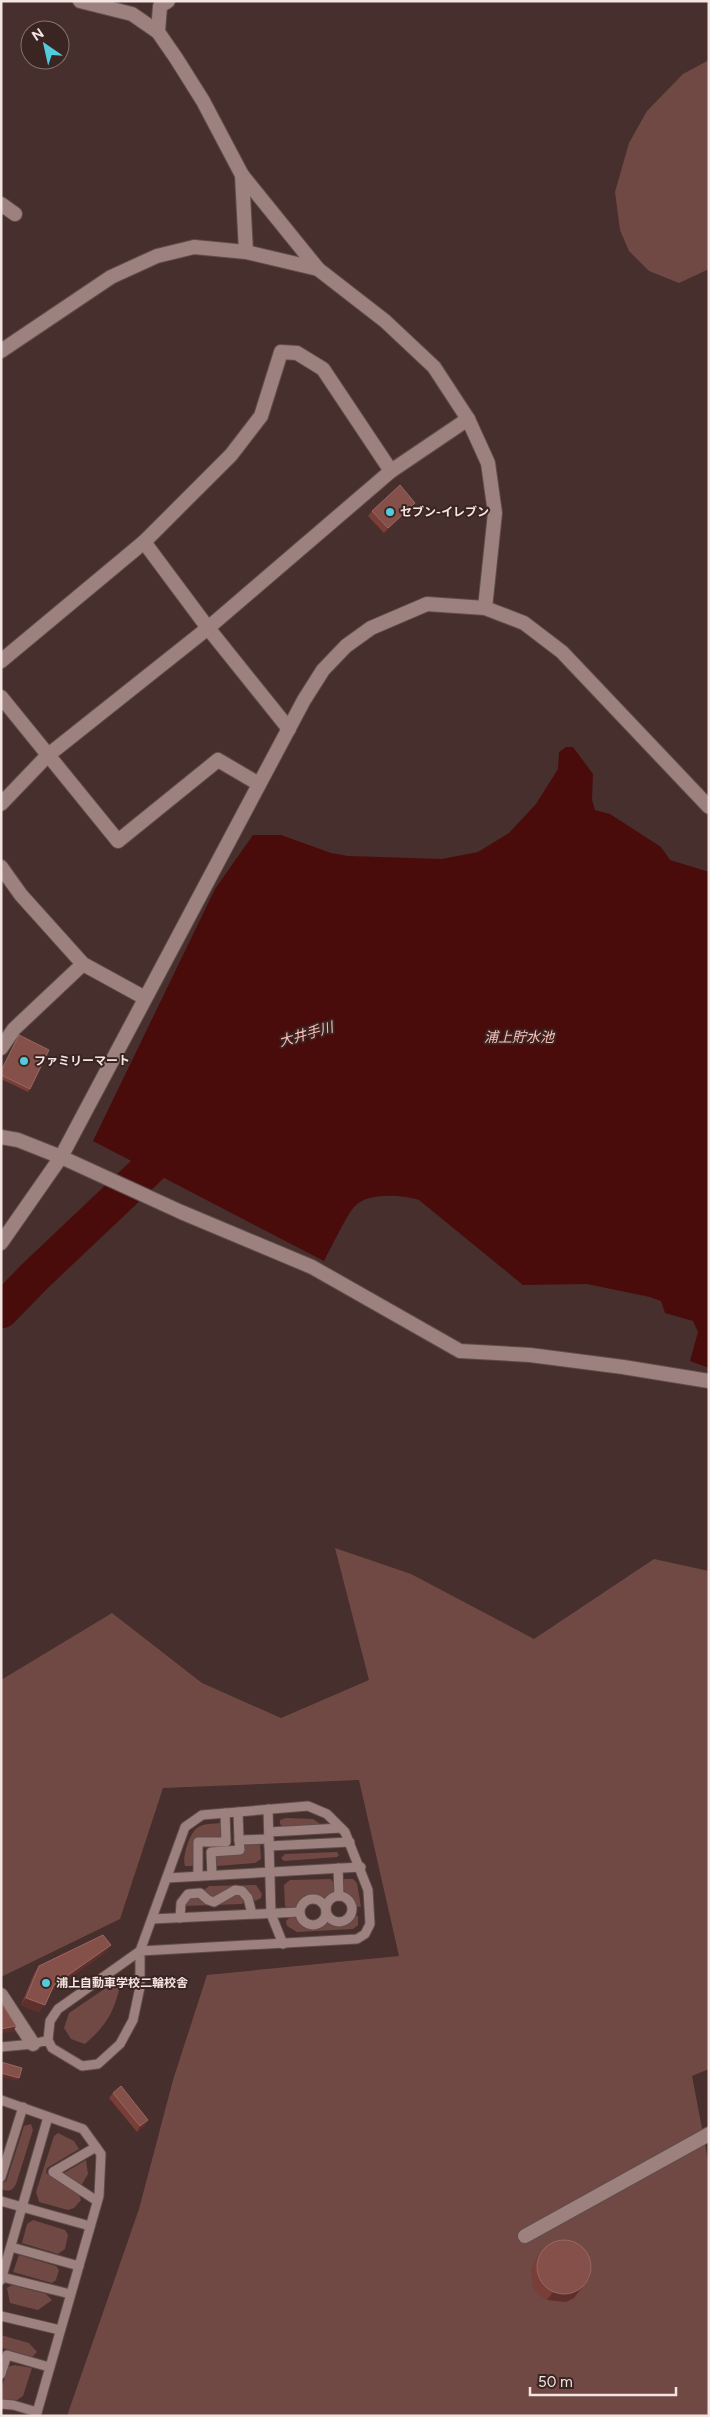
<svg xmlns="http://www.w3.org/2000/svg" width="710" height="2417" font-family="Figtree,'Noto Sans JP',sans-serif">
<rect width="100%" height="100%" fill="#462f2c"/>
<!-- green -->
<g fill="#714944">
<polygon points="709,60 709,269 679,283 649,271 629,251 620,230 615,192 629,143 647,111 683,74"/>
<polygon points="335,1548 411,1574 534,1639 654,1559 709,1571 709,2069 692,2076 709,2165 709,2416 67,2416 139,2209 173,2080 207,1975 399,1956 359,1780 163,1788 120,1919 1,1977 1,1680 112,1613 202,1683 281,1718 369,1680"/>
<polygon points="286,1818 313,1819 323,1826 284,1828 280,1824 280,1820"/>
<path d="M 221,1823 L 223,1826 L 223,1838 L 195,1840 L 195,1863 L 192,1866 L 185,1866 C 182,1857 189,1834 197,1828 C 203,1823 213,1824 221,1823 Z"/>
<polygon points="258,1842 260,1845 261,1859 255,1863 217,1866 213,1863 216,1854 242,1844"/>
<polygon points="337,1852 339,1855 337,1857 284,1861 281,1858 285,1854"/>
<path d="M 331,1879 L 334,1884 L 335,1893 L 325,1901 C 313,1891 303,1894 296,1907 L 287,1908 L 285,1906 L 284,1885 L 290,1880 Z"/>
<polygon points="344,1879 353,1879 357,1883 361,1907 355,1906 344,1890"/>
<polygon points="256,1885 262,1894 261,1898 255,1901 248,1891 244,1888 214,1899 203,1891 209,1886"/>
<path d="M 241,1894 L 245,1901 L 242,1904 L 184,1906 L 187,1899 L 196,1895 C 204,1899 213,1906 223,1902 C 231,1899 230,1895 241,1894 Z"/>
<path d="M 296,1916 C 306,1929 315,1931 327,1921 C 338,1927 348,1927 355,1916 L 358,1916 L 358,1925 L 353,1929 L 297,1932 L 287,1926 L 286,1921 L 290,1917 Z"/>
<path d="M 122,1977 C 115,2009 110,2022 85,2044 L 71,2039 L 64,2028 L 69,2013 Z"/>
<path d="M 31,2124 L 33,2130 L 16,2184 C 12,2191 9,2192 1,2189 L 1,2180 L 6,2182 L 24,2126 Z"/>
<polygon points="58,2133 74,2141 79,2149 47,2168 46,2173 79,2195 81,2200 74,2208 68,2210 39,2202 36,2192 54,2136"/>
<polygon points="86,2160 88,2174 82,2184 78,2184 64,2173"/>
<polygon points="33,2220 65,2230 68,2235 65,2249 58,2254 22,2243 27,2224"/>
<polygon points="19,2255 56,2266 59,2270 56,2280 52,2283 13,2272"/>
<polygon points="12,2285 46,2294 52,2300 38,2310 10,2303 7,2288"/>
<polygon points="1,2335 29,2343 37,2352 32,2357 3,2348 1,2353"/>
<polygon points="14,2365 32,2368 23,2396 17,2400 1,2399 1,2390 8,2367"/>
</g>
<!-- water -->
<path fill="#490c0b" d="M 566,747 L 573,747 L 593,774 L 592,800 L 595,810 L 610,814 L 661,847 L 670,860 L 709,872 L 709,1368 L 690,1361 L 698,1332 L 693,1321 L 665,1313 L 661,1301 L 650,1297 L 587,1284 L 523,1285 L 419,1200 C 402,1195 369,1192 355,1206 C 347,1214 330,1250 324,1261 L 93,1141 L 215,889 L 253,835 L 281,835 L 331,853 L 348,856 L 442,859 L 478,852 L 509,833 L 536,804 L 558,769 L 559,752 Z"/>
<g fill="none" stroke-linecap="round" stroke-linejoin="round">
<!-- river -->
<polyline stroke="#490c0b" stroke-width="35" points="1,1311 34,1277 149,1168 172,1129"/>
<!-- service casing -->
<g stroke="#5f4d4b" stroke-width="11">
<g id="service">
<polyline points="268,1809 271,1914 283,1944"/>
<polyline points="238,1812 239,1840"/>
<polyline points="269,1832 341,1828"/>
<polyline points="269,1846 350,1842"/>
<polyline points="338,1868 339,1896"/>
<polyline points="212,1875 211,1852 240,1850 239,1840 269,1839"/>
<polyline points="198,1876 198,1842 226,1842 225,1813"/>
<polyline points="167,1878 361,1867"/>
<circle cx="339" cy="1909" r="13"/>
<circle cx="313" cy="1912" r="13"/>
<polyline points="180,1918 181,1903 188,1894 200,1893 208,1900 214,1902 235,1890 242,1891 248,1898 252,1914"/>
<polyline points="152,1919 299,1912"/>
<polyline points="1,2047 33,2044 48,2040 50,2021 58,2009 140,1951 357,1939 365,1934 370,1924 368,1890 345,1832 327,1814 308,1806 202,1815 185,1827 140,1951 140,1987 133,2020 120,2044 98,2064 82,2066 52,2048 48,2040"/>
<polyline points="1,2100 83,2129 101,2154 99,2196 36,2416"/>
<polyline points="96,2147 53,2172 97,2201"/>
<polyline points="1,2177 23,2107"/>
<polyline points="1,2201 90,2226"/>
<polyline points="11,2247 79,2266"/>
<polyline points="2,2277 70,2294"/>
<polyline points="1,2280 48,2117"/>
<polyline points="1,2316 60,2330"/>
<polyline points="1,2374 7,2355 49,2367"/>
<polyline points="1,2404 13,2405 37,2412"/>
</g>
</g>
<!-- minor casing -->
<g stroke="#5f4d4b" stroke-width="16">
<g id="minor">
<polyline points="80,1 132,14 158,32 176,58 203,101 242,175 246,252"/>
<polyline points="158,32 160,6 168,1"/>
<polyline points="242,175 318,269"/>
<polyline points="1,204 15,214"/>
<polyline points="144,542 208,628 289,729"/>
<polyline points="1,661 144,542 231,455 261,416 281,352 297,353 323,369 391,471"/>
<polyline points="1,697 118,841 218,760 259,784"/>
<polyline points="1,804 47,756 208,628 391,471 468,419"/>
<polyline points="1,867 21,895 83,964 145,998"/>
<polyline points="1,1048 14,1029 83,964"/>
<polyline points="1,1137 18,1140 61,1157"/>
<polyline points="1,1995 33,2044"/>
<polyline points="525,2236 709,2134"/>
</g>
</g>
<!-- tertiary casing -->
<g stroke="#5f4d4b" stroke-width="16">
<g id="tertiary">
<polyline points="1,351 111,277 157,256 194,247 246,252 318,269 385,321 434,367 468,419 488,463 495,513 485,608"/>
<polyline points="61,1157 181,1212 312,1267 460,1351 530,1355 623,1367 709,1381"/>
<polyline points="1,1243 61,1157 304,700 323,670 346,646 371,628 427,604 485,608 524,623 562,652 709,807"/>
</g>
</g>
<!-- service -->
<use href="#service" stroke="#9d817e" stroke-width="9"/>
<!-- minor -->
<use href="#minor" stroke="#9d817e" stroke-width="14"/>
<!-- tertiary -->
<use href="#tertiary" stroke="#9d817e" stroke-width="14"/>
</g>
<!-- wall -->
<g fill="#793e38">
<polygon points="415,503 411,508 384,533 368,516 372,511"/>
<polygon points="19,1035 30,1089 28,1092 1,1079 1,1070"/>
<polygon points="106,1952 51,1991 39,2012 21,2005 34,1974 39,1966"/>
<polygon points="113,2093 148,2120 145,2125 137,2132 109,2098"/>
<polygon points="540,2252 574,2298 566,2302 547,2300 539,2295 533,2287 531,2269 535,2260"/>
</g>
<!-- shaded-wall -->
<g fill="#5f302b">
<polygon points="415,503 411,508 384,533 388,528"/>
<polygon points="111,1945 106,1952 49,1993 54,1985"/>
<polygon points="26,1998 45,2005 39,2012 21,2005"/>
<polygon points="16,2026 13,2032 1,2033 1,2029"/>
<polygon points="1,2073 19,2078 17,2081 1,2077"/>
<polygon points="148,2120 145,2125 137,2132 140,2126"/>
<polygon points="591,2276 574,2298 566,2302 547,2300 552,2293"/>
</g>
<!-- building -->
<g fill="#86504a" stroke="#986762">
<polygon points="400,485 415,503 388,528 372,511"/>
<polygon points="19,1035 49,1050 30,1089 1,1075 1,1071"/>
<polygon points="103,1935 111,1945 54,1985 45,2005 26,1998 39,1966"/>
<polygon points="1,2002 16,2026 1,2029"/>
<polygon points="1,2062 22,2068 19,2078 1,2073"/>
<polygon points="121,2086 148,2120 140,2126 113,2093"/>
<circle cx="564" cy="2267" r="27"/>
</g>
<!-- markers -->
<g fill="#53cbda" stroke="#3b2523" stroke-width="2">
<circle cx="390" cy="512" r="5"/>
<circle cx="24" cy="1061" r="5"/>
<circle cx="46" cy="1983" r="5"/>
</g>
<g text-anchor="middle" stroke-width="4" stroke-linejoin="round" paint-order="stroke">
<!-- poi labels -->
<g font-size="12" font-weight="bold" fill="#f4e5e3" stroke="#3b2523" text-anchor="start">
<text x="400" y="516">セブン-イレブン</text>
<text x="34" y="1065">ファミリーマート</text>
<text x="56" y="1987">浦上自動車学校二輪校舎</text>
</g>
<!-- water labels -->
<g font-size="14" font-style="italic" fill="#fcbeb7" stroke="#3b2523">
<text transform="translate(306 1034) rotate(-16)" y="5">大井手川</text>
<text x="519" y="1042">浦上貯水池</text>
</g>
</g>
<!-- border -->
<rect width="710" height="2417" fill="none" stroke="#f4e5e3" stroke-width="5"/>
<!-- north arrow -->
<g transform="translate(45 45) rotate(326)"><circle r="24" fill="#3b2523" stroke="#857270"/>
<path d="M0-4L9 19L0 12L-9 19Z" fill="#53cbda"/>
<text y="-8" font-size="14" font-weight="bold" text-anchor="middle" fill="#f4e5e3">N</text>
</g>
<!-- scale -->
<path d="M530 2387v8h146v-8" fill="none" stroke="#f4e5e3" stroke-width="2.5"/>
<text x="538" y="2387" font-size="15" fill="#f4e5e3" stroke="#3b2523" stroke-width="4" paint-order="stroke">50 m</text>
</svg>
